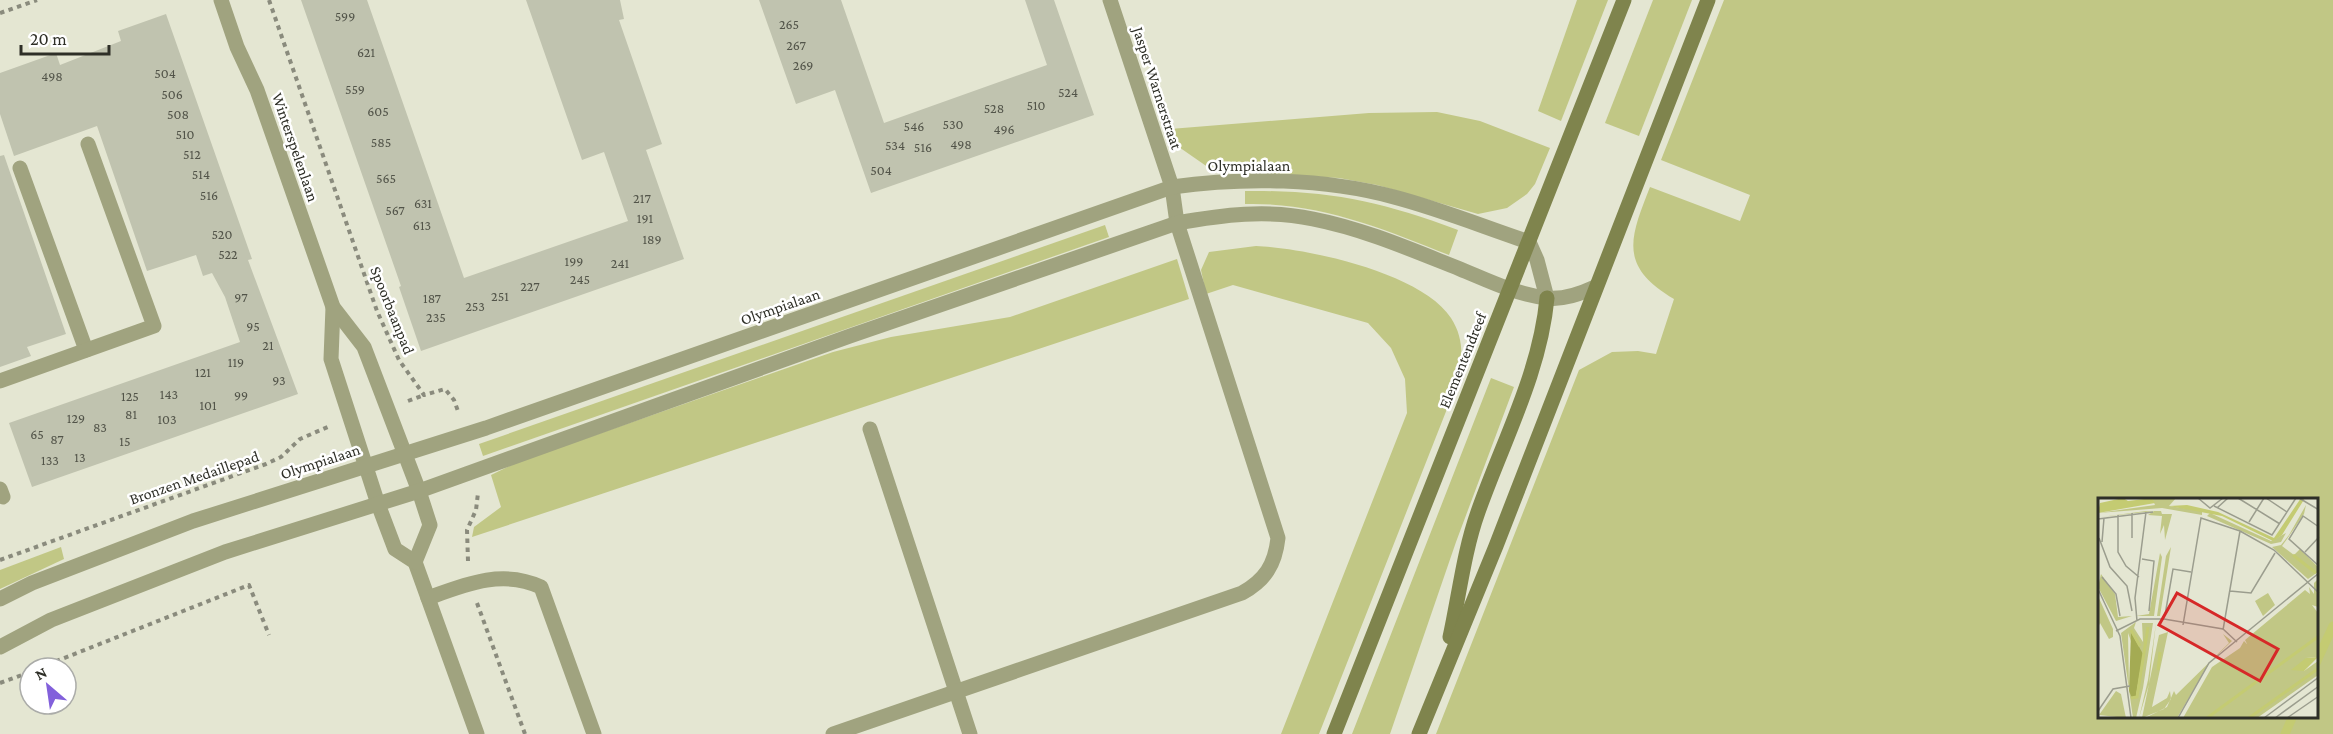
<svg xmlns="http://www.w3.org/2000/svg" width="2333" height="734" font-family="'Crimson Pro',serif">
<rect width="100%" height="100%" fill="#e4e6d2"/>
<!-- green -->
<g fill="#c1c785" fill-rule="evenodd">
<polygon points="1577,0 1608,0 1561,121 1538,111"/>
<polygon points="1653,0 1692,0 1639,136 1605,123"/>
<path d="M 1724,0 L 2333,0 L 2333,734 L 1436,734 L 1579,370 L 1612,352 L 1638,351 L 1656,354 L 1674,299 C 1618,266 1630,238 1650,187 L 1740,221 L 1750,195 L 1661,160 ZM 2099,500 L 2316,500 L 2316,718 L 2099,718 Z"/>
<polygon points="1437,112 1480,121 1550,148 1535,184 1527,194 1507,208 1478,214 1377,185 1339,178 1212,170 1176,145 1170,129 1369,113"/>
<path d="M 1245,191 C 1328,190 1380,201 1458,230 L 1449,255 C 1382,228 1318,202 1245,204 Z"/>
<polygon points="1105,225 1109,237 483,456 479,444"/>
<path d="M 1256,246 C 1307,248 1422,273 1451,318 C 1464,338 1463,359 1458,381 L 1319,734 L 1281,734 L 1407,413 L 1405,379 L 1391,348 L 1368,323 L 1233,285 L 1206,294 L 1201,270 L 1209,252 Z"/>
<polygon points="1177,259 1189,299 472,537 474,527 501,507 491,475 518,462 833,352 891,337 1010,317"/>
<polygon points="1491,378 1514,387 1456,542 1390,734 1352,734"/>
<polygon points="61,547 64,559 0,589 0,570"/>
</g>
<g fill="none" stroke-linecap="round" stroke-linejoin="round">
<!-- stream -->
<g stroke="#c4cb72" stroke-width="9">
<polyline points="2316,663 2333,626"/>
<polyline points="2285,734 2292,718"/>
</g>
</g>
<!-- building -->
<g fill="#c0c3af">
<polygon points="301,0 367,0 464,278 628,221 604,152 582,160 526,0 620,0 624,19 619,20 662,144 646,150 684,259 421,351 399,287 401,286"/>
<polygon points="759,0 841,0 884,123 1047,65 1025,0 1054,0 1094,115 871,193 835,90 796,104"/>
<polygon points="166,14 252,259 248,260 298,394 32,487 9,423 240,342 225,297 212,273 203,276 196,255 147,271 97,126 14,156 0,114 0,73 56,53 60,65 121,41 118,31"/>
<polygon points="4,155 66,334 27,347 31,356 0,367 0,156"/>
</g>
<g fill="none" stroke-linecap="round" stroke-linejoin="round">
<!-- path -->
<g stroke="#8a8b7d" stroke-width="4" stroke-dasharray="4.5 4.5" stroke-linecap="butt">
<polyline points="269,0 377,311 399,360 424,395 445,389 454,400 459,414"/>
<polyline points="0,13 37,0"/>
<polyline points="408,401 424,395"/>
<polyline points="0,560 266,464 281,457 300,439 330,426"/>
<polyline points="468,561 467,530 476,510 478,493"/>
<polyline points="477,603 525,734"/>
<polyline points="39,668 249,585 269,635"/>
<polyline points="0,683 30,672"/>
</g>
<!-- service -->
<g stroke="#a0a37f" stroke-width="15">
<polyline points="20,168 86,350"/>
<polyline points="0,381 154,326 88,144"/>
<polyline points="870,429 970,734"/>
<polyline points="378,504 395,549 415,562 477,734"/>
<polyline points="415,562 430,525 419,491"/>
<path d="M 428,598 C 466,584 503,569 541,587 L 594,734"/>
<path d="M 833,734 L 1242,593 C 1265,580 1275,565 1278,538 L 1177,223"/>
</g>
<!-- minor -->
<g stroke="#a0a37f" stroke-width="15">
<polyline points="221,0 237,47 257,90 333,307 364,347 419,491"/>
<polyline points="1110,0 1172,187 1177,223"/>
<polyline points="333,307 331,359 378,504"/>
<polyline points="0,489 3,497"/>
</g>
<!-- tertiary -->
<g stroke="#a0a37f" stroke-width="15">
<path d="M 0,599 L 32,583 L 193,521 L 486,428 L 1172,187 C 1244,177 1324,178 1394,197 C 1440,209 1484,227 1529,242 L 1537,260 L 1547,298"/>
<path d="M 0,647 L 51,620 L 225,552 L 419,491 L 850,336 L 1177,223 C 1222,215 1267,209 1313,219 C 1364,229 1412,250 1460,269 C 1487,280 1517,295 1547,298 C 1564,300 1580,294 1595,287"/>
</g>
<!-- secondary -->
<g stroke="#7f844d" stroke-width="15">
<path d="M 1450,637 C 1459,596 1464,551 1478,512 C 1503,441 1540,373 1547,298"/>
<polyline points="1334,734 1624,0"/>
<polyline points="1419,734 1496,546 1708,0"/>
</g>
</g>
<g text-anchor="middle" stroke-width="5" stroke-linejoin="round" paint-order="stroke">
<!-- number labels -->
<g font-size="14" fill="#525449">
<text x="345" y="21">599</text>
<text x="789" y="29">265</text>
<text x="796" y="50">267</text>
<text x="366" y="57">621</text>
<text x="803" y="70">269</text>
<text x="165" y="78">504</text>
<text x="52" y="81">498</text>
<text x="355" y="94">559</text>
<text x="1068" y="97">524</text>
<text x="172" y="99">506</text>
<text x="1036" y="110">510</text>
<text x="994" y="113">528</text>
<text x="378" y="116">605</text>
<text x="178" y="119">508</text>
<text x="953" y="129">530</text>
<text x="914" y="131">546</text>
<text x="1004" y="134">496</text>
<text x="185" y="139">510</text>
<text x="381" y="147">585</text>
<text x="961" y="149">498</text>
<text x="895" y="150">534</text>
<text x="923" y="152">516</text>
<text x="192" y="159">512</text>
<text x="881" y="175">504</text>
<text x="201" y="179">514</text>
<text x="386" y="183">565</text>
<text x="209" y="200">516</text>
<text x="642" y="203">217</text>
<text x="423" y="208">631</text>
<text x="395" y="215">567</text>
<text x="645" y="223">191</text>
<text x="422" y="230">613</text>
<text x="222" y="239">520</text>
<text x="652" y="244">189</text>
<text x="228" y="259">522</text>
<text x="574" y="266">199</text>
<text x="620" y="268">241</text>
<text x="580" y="284">245</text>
<text x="530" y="291">227</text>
<text x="500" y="301">251</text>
<text x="241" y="302">97</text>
<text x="432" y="303">187</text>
<text x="475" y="311">253</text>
<text x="436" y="322">235</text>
<text x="253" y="331">95</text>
<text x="268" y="350">21</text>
<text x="236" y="367">119</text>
<text x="203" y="377">121</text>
<text x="279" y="385">93</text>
<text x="169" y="399">143</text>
<text x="241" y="400">99</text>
<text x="130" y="401">125</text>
<text x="208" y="410">101</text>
<text x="131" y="419">81</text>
<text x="76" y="423">129</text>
<text x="167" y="424">103</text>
<text x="100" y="432">83</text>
<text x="37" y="439">65</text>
<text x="57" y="444">87</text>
<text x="125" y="446">15</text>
<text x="80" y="462">13</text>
<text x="50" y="465">133</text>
</g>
<!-- street labels -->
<g font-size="16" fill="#2e2f27" stroke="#fff">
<text transform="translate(1158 88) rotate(72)" y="6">Jasper Warnerstraat</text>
<text transform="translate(296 147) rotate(71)" y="6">Winterspelenlaan</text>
<text x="1249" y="171">Olympialaan</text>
<text transform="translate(780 306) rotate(-19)" y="6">Olympialaan</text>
<text transform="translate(393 310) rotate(68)" y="6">Spoorbaanpad</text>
<text transform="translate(1462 360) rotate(-68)" y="6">Elementendreef</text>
<text transform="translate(320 461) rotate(-18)" y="6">Olympialaan</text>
<text transform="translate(194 477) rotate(-19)" y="6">Bronzen Medaillepad</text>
</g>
</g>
<!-- overview -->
<g transform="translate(2098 498)">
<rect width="220" height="220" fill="#e4e6d2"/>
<path d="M 54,0 L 78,0 L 71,8 L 104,13 L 104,17 L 64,10 L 0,15 L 57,7 ZM 208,7 L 206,16 L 189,41 L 184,48 L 196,57 L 202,51 L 220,69 L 220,74 L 210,81 L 174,49 L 183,47 L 191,37 ZM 48,13 L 63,13 L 64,16 L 74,16 L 67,42 L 66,27 L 62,36 L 64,18 L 50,17 L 56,13 L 3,19 ZM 112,15 L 173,43 L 188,35 L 183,44 L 173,46 L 109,18 ZM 73,49 L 62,118 L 59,118 L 68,58 ZM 62,55 L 64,59 L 56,118 L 38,118 L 51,116 ZM 3,76 L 17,96 L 20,119 L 34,118 L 18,123 L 0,89 ZM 220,81 L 220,109 L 214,107 L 220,115 L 220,159 L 208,160 L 206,173 L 220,163 L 220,177 L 159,220 L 85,220 L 114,169 L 142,150 L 146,143 L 149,146 L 147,142 L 207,92 L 212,96 L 211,89 L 216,96 L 216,85 ZM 170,95 L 177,107 L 165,118 L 157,103 ZM 0,98 L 15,131 L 15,139 L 11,141 L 2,125 L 0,130 ZM 38,124 L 36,130 L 45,144 L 44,125 L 55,125 L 45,190 L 38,220 L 35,220 L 23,135 ZM 30,135 L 43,170 L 38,199 L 31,193 ZM 58,125 L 51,186 L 41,220 L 50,182 ZM 70,134 L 54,209 L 69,200 L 72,193 L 73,201 L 66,211 L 44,220 L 61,137 ZM 125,136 L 134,143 L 112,164 L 79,220 L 47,220 L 69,209 L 76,193 L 78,197 L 131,145 ZM 18,193 L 23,196 L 28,220 L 1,217 Z" fill="#c1c785" fill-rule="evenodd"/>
<path d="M 33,134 L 45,156 L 38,198 L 34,200 L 31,193 Z" fill="#a4ab53"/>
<path d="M 25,0 L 30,3 L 54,0 L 57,5 L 0,15 L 2,5 ZM 203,0 L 207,0 L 184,37 L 175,43 L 124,18 L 71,8 L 89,7 L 120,14 L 176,40 ZM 220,159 L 206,173 L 193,172 L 208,160 Z" fill="#c4cb72"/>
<path fill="none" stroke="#c4cb72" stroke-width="3" d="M 195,57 L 218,75M 33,132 L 42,148M 60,172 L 62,154M 33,200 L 39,199 L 50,129M 109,220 L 221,138M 151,220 L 221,170"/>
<path fill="none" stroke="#9b9d8e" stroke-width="1.5" d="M 100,0 L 112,10 L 125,0M 140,0 L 182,26M 168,0 L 189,14M 201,0 L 221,12M 116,8 L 174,37 L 198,0M 119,10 L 130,0 L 139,0M 20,17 L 20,54 L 28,68 L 41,79M 0,21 L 55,14M 151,24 L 166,0M 221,29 L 205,18 L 191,41 L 221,68M 1,40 L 12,69 L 29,88 L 34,113M 34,40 L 34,15M 4,44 L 6,20M 207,54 L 221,39M 44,61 L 56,63 L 51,113M 4,79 L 18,96 L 22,118M 0,91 L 22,138 L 33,220M 132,93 L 153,95 L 177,55M 67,117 L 75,71 L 93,74M 39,123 L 37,100 L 48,14M 85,127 L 103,20 L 142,33 L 176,52 L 221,95M 125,132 L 142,33M 18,133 L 42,121 L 66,121 L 125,131 L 139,144M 0,213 L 15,191 L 32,188M 80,220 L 111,165 L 221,75M 166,220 L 221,179M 177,220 L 221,188M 189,220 L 221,198"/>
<path fill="#d62828" fill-opacity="0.15" stroke="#d62828" stroke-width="3" d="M 79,95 L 180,151 L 162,183 L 61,127 Z"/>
<rect width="220" height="220" fill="none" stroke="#2e2f27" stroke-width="3"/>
</g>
<!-- north arrow -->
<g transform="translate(48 686) rotate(331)"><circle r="28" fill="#ffffff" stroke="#abaca9" stroke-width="1.5"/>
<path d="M0-4.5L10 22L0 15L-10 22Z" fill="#8260db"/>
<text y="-9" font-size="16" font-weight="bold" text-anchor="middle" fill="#2e2f27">N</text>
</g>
<!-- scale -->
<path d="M21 45v9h88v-9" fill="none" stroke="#2e2f27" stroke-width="3"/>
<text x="30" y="45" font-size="18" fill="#2e2f27" stroke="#ffffff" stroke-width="4.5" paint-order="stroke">20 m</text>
</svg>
